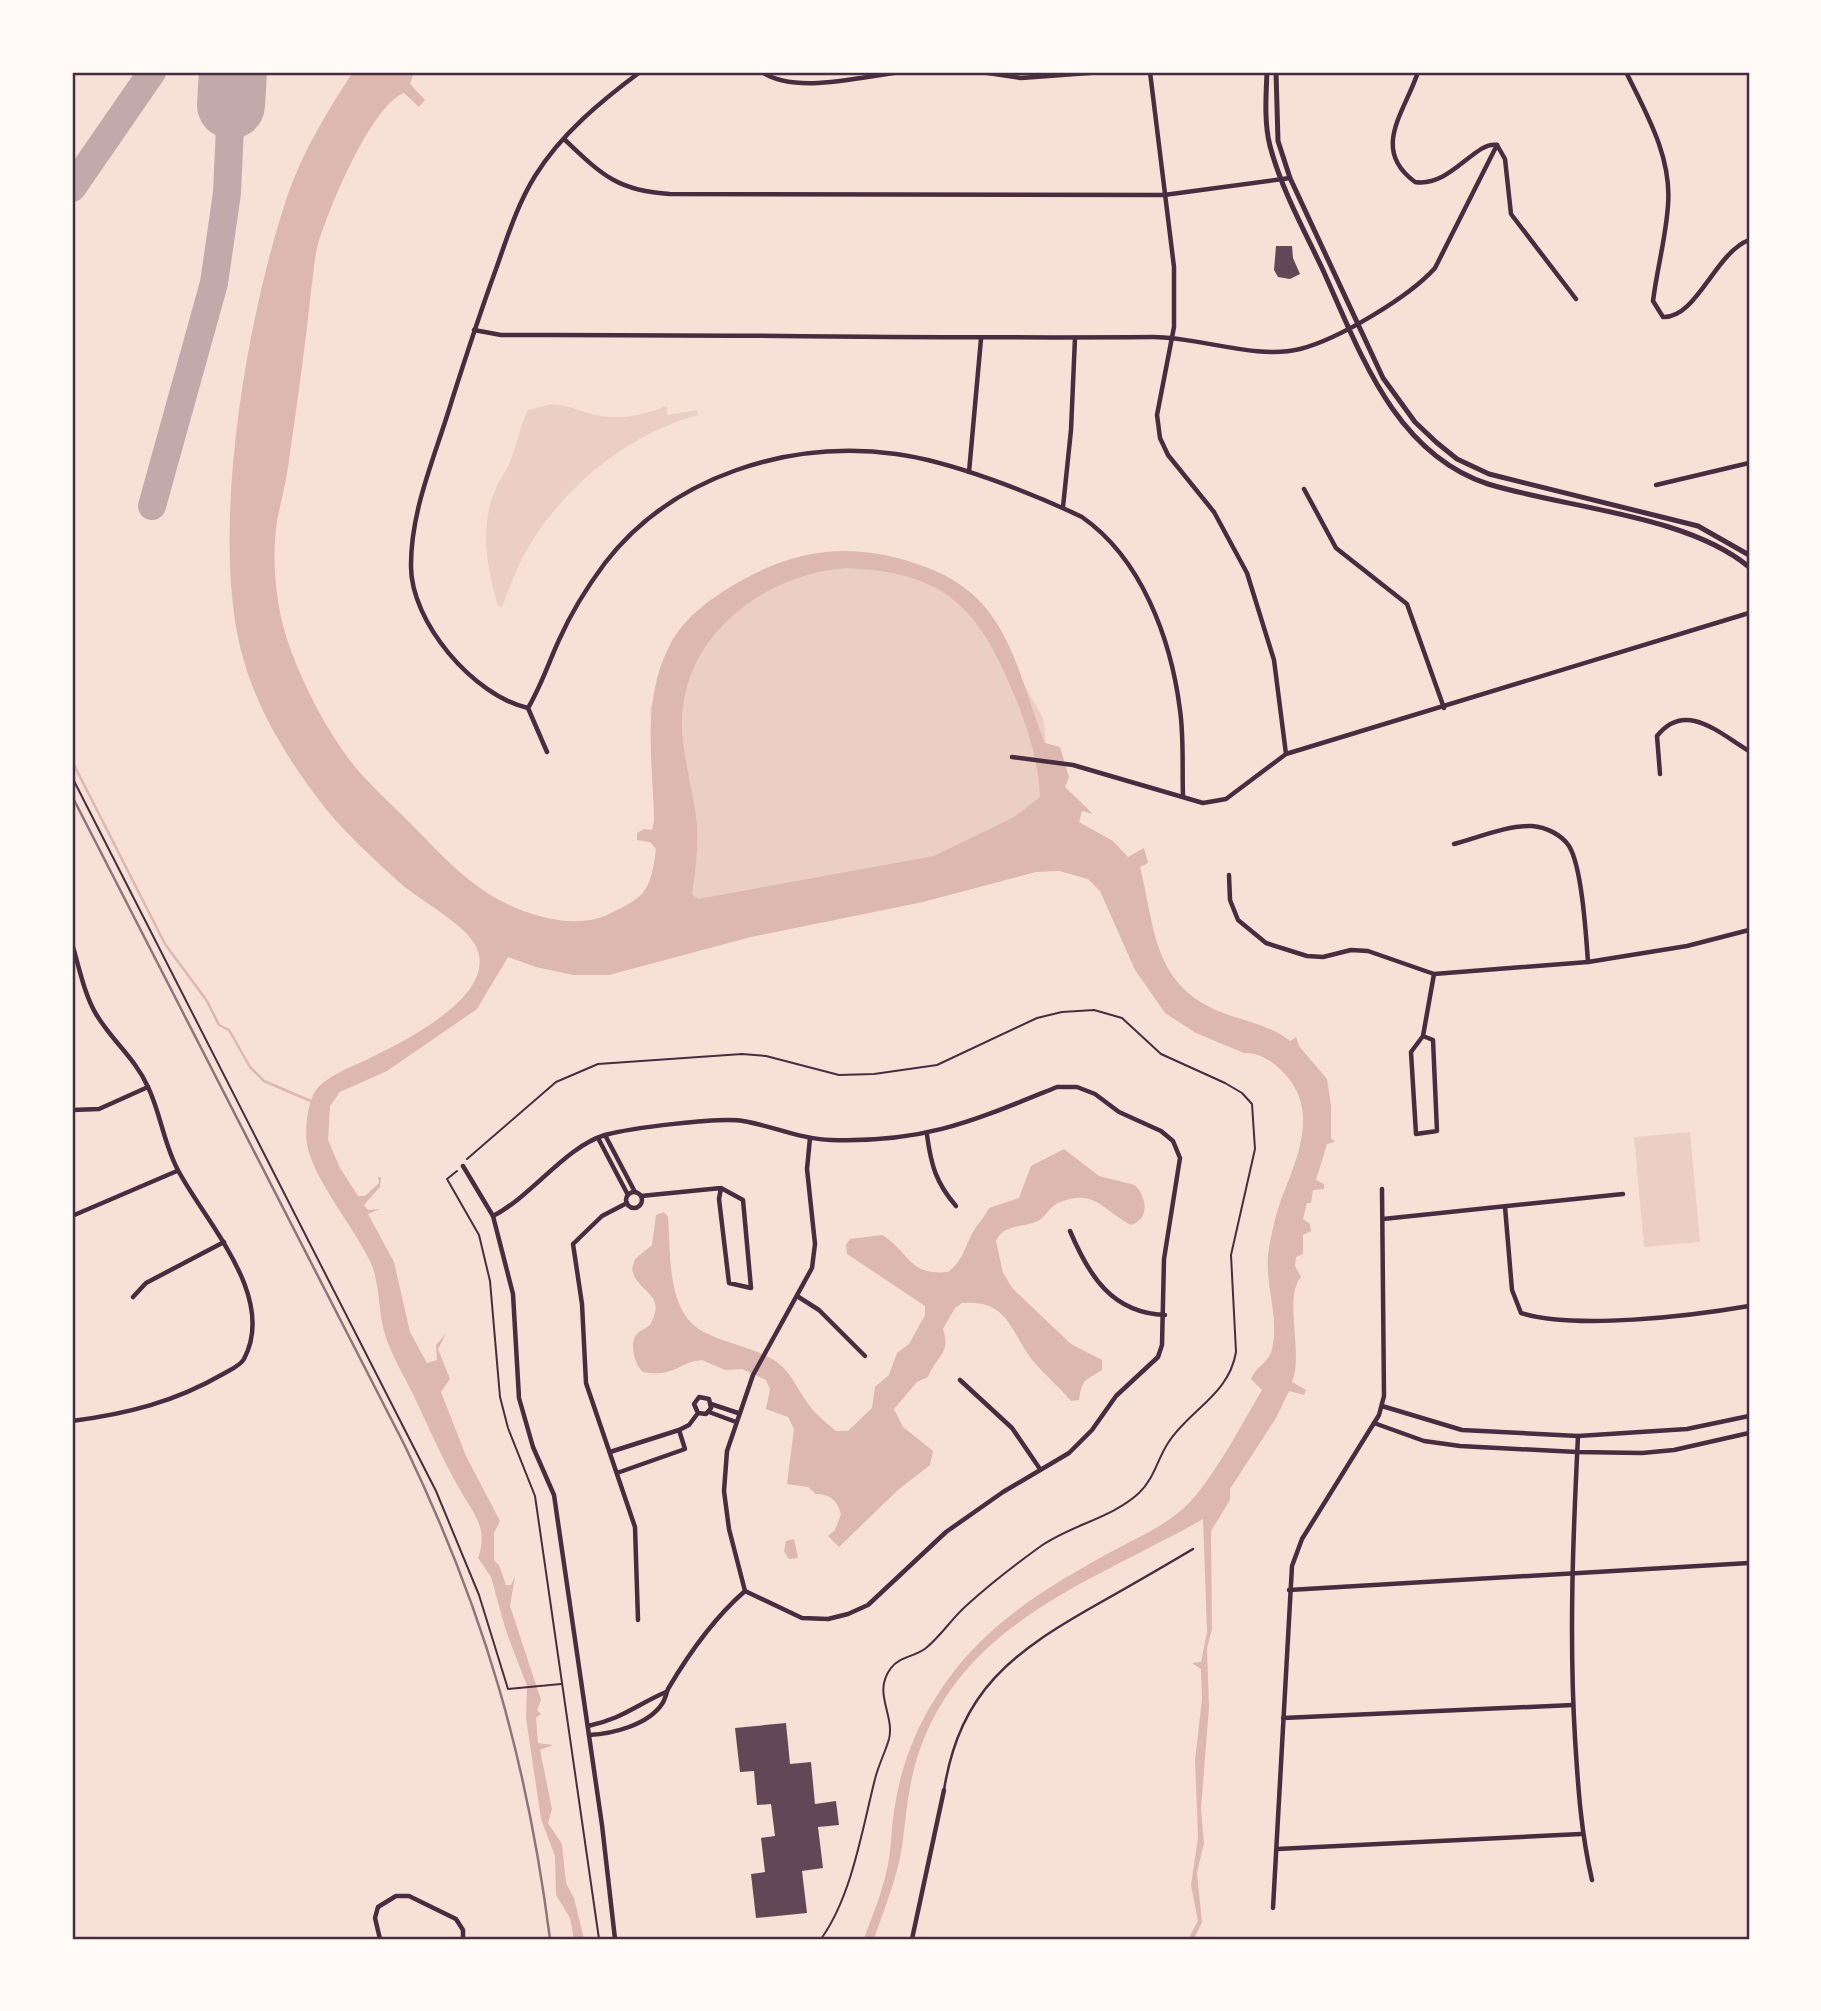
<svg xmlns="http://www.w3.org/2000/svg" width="1821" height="2011" font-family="'Source Sans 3',sans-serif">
<rect width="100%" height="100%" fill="#f7e1d7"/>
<!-- green -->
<g fill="#ebcfc5">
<path d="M 552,404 C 570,405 583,413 601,416 C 625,420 644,414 667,406 L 667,415 L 697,410 L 698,415 C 630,433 563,487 528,548 C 517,566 510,587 502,607 L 498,606 C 484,560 478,512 505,472 C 516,454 518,429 528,410 Z"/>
<polygon points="818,558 925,567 997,637 1043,718 1057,830 840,909 666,908 650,707 701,610"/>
<polygon points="1690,1132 1700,1242 1644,1247 1634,1137"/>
</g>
<!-- water -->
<g fill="#dcb8b0" fill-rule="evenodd">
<path d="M 353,72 L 414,72 L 410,84 L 425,100 L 419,107 L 404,93 C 371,105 326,214 317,248 C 314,262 313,278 311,292 C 305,348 297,404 289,460 C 287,480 281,500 277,521 C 271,561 276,610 290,648 C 304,686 324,725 348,758 C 364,779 383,796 402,815 C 428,840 450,867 480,888 C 511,911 570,932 607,915 C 647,896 650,892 656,849 L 650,842 L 637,840 L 637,833 L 644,829 L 652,830 L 654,821 C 653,757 640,698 673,639 C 687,616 709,600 732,586 C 792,550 847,541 914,563 C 943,572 970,587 989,612 C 1018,651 1027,699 1045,743 L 1060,747 L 1069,777 L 1065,787 L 1093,814 L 1082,811 L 1079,822 L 1113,841 L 1128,857 L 1144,848 L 1148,863 L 1140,867 C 1155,926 1152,985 1221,1012 C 1245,1022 1271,1025 1290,1041 L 1296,1037 L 1299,1046 L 1327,1079 L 1331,1105 L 1331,1138 L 1335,1142 L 1327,1144 L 1316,1180 L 1324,1184 L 1324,1189 L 1313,1190 L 1311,1203 L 1307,1203 L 1303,1219 L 1310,1224 L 1311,1231 L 1303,1235 L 1303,1254 L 1296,1257 L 1295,1266 L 1301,1277 C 1283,1298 1304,1354 1292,1382 L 1306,1390 L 1304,1395 L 1289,1391 L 1276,1418 L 1230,1489 L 1230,1500 L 1211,1531 L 1212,1629 L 1207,1648 L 1209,1707 L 1201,1809 L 1204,1843 L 1197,1873 L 1202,1922 L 1194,1939 L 1188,1939 L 1198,1921 L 1191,1885 L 1198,1838 L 1195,1760 L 1202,1699 L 1201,1669 L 1192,1663 L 1201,1662 L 1207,1632 L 1203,1519 C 1093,1582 960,1622 917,1758 C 908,1787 906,1817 902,1847 C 897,1879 884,1909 874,1939 L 864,1939 C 872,1916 882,1893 887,1869 C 892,1848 891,1826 895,1805 C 901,1767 915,1730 936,1697 C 979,1628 1040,1591 1109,1553 C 1135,1539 1165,1526 1186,1506 C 1212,1481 1243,1422 1262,1390 L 1251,1379 C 1256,1366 1269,1363 1272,1349 C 1280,1315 1263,1282 1269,1248 C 1272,1232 1275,1216 1281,1200 C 1297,1158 1321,1109 1282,1071 C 1272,1061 1259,1052 1244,1053 L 1196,1033 L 1165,1013 L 1135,970 L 1100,891 L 1088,879 L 1059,871 L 1036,872 L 923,902 L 751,937 L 609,975 L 573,975 L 536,967 L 508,957 L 477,1009 L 387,1071 L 340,1092 L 330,1106 L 328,1140 L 340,1168 L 358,1196 L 365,1196 L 379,1183 L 378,1177 L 381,1177 L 380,1187 L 364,1205 L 368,1210 L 380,1209 L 368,1214 L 394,1262 L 410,1332 L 427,1363 L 437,1360 L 436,1345 L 446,1334 L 438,1349 L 450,1379 L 441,1392 L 466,1456 L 500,1521 L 494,1533 L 494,1560 L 499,1565 L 506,1585 L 511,1585 L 515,1576 L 510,1606 L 541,1700 L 537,1710 L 541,1714 L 536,1718 L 538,1743 L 553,1745 L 540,1750 L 552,1809 L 548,1823 L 562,1844 L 566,1883 L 574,1898 L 584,1939 L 574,1939 L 570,1918 L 556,1895 L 555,1856 L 541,1819 L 526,1718 L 527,1686 L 506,1631 L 491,1577 L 478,1558 C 489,1527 473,1514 459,1488 C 442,1458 428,1426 413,1394 C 403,1374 390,1353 384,1331 C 378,1309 380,1285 371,1263 C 355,1229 316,1182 308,1149 C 304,1134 307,1102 316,1090 C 328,1075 352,1067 368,1059 C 403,1042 493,998 478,951 C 470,926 420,901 400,883 C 375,860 347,835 326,809 C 285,757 249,698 237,632 C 214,508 248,313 288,194 C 303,151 328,110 353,72 ZM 845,568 C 947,572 979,608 1016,699 C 1028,730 1039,763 1040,797 L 1014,817 L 934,856 L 698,899 L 692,894 C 696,866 700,838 695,809 C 691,781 682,754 682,725 C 681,636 763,575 845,568 Z"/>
<path d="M 1064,1149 L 1099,1176 L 1135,1185 C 1147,1198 1150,1219 1131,1225 C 1104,1211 1094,1187 1058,1203 C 1049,1207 1046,1217 1038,1221 C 1023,1228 1003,1224 996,1241 L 1003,1273 L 1013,1289 L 1071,1344 L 1102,1360 L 1102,1370 C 1084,1382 1083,1377 1079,1400 L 1071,1401 C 1059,1387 1045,1375 1033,1361 C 1010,1332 1009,1299 962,1303 L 955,1308 L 943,1329 C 951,1354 937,1355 928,1377 L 917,1382 L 894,1409 L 903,1427 L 933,1451 L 930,1465 L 898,1490 L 839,1547 L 828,1536 L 835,1530 L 841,1514 C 837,1500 830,1494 816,1494 L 808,1487 L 787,1484 L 794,1429 L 788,1417 L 766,1409 L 770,1389 L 766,1380 L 742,1369 L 725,1370 L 702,1360 C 679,1362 674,1378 643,1372 C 635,1366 629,1344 636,1335 C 639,1331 646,1328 650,1325 C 668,1292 637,1294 632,1269 L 635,1259 L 652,1245 L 656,1215 L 664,1212 L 668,1217 C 671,1252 666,1311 702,1331 C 726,1344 754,1347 777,1362 C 792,1373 798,1391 809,1405 C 816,1415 827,1423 836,1431 L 848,1431 L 872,1408 L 875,1387 L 889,1375 L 897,1353 L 909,1344 L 925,1315 L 925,1306 L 847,1254 L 846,1245 L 850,1239 L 882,1235 C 910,1252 908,1276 948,1272 C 962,1261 963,1252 970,1238 C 974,1227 984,1219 989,1208 L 1019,1198 L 1031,1166 Z"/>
<polygon points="794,1539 798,1558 789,1559 784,1551 786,1541"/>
</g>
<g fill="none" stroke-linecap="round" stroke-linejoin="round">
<!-- stream -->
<polyline stroke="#dcb8b0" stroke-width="2.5" points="72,761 165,944 207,1001 219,1025 229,1030 250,1067 264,1081 313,1102"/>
<!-- taxiway -->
<g stroke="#c3aaaa" stroke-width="28">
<polyline points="72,188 152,72"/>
<polyline points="152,506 214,283 227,193 231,105"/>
</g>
<!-- runway -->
<polyline stroke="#c3aaaa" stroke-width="68" points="231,105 233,72"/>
</g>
<!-- building -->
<g fill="#644757">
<polygon points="1276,246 1292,246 1293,258 1300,274 1290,279 1278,277 1274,270"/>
<polygon points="786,1723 790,1764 811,1762 815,1804 836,1801 839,1825 818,1827 823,1868 802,1871 807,1913 756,1918 751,1874 765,1872 761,1838 775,1836 771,1804 757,1805 754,1771 740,1772 735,1728"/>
</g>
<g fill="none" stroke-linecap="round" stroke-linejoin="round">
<!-- path -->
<g stroke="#4a2c40" stroke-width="2">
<polyline points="72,777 436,1491 479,1595 508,1689 561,1684"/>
<path d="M 467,1159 L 556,1082 L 598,1064 L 742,1054 L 766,1056 L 839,1075 L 874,1074 L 937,1065 L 1037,1018 L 1062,1012 L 1094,1010 L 1122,1018 L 1161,1054 L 1225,1083 L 1242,1093 L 1252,1104 L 1255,1149 L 1231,1255 L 1236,1352 C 1229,1395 1189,1410 1168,1443 C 1157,1460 1154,1479 1139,1493 C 1112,1518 1071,1525 1041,1546 C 1016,1564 990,1584 967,1605 C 952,1618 941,1636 926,1648 C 915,1657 900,1656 891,1668 C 872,1693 895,1714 889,1739 C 885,1753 878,1766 875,1779 C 862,1830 852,1896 821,1939"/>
<polyline points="457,1171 447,1179 479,1235 490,1281 500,1397 508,1428 535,1496 599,1939"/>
</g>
<!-- service -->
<path stroke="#4a2c40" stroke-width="2.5" d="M 944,1790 C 960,1690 1013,1652 1096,1605 C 1128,1587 1161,1568 1193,1549"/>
<!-- minor -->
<g stroke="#4a2c40" stroke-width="4.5">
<path d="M 762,72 C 796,95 863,76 902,72"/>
<polyline points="981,72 1021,78 1103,72"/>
<polyline points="1150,72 1174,267 1174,327 1157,415 1160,438 1168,455 1214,512 1247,573 1274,660 1286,754"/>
<path d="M 1418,72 C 1405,112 1370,149 1415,182 C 1450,188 1476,140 1497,145"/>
<path d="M 1626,72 C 1646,113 1672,157 1668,205 C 1666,237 1657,269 1653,301 L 1663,317 C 1697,318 1715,253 1749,240"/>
<path d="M 564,139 C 601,174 617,191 670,194 L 1164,195 L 1290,178"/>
<polyline points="1497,145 1505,159 1511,214 1576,299"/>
<path d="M 474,330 L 501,335 C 719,334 936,339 1153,337 C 1199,337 1256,360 1300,349 C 1339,339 1409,297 1435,268 L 1497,145"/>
<polyline points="969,472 981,339"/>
<polyline points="1656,485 1749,463"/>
<polyline points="1304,489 1336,548 1407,604 1444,708"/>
<polyline points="1063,507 1071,430 1075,338"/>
<path d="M 528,708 C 541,686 548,664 559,640 C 571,613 587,587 605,563 C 673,475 789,440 896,454 C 950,461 1032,493 1082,517 C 1142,559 1171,639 1180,710 C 1184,738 1182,768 1183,796"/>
<path d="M 547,752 L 528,708 C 474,696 410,622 411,565 C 411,508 436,454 452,400 C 466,356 480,313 496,269 C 507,238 517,205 535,176 C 561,134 601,101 640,72"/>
<polyline points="1012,757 1073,765 1203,803 1226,799 1286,754 1749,613"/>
<path d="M 1660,774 L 1657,736 C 1685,700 1719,733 1749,751"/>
<path d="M 1454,844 C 1477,838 1508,825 1532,826 C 1545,827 1561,834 1569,846 C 1582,867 1586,935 1588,962"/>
<polyline points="1229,875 1230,900 1238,920 1266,943 1307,956 1323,957 1351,950 1368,951 1434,974 1588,962 1687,946 1749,930"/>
<path d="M 72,944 C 79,966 84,994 96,1014 C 112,1041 135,1058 148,1087 C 161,1114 164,1146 179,1172 C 207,1224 277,1297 244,1359 C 240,1366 230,1370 223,1374 C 175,1402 126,1414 72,1421"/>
<polyline points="1423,1036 1433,1040 1437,1131 1416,1134 1411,1052 1423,1036 1434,974"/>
<polyline points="72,1110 99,1109 148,1087"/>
<polyline points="605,1135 635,1192"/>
<path d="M 927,1135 C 931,1165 936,1183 956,1206"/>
<polyline points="598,1138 628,1195"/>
<polyline points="463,1166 493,1216 513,1294 519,1398 533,1447 554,1495 602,1825 615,1939"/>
<circle cx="634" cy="1200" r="8"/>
<polyline points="641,1196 721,1188 743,1200 751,1288 729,1283 719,1199 721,1188"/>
<polyline points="627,1203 602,1216 573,1244 582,1304 586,1383 635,1527 638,1620"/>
<path d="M 1505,1207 L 1512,1290 L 1521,1313 C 1575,1330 1691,1316 1749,1306"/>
<polyline points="72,1216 177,1171"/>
<path d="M 493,1216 C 532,1196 565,1147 605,1135 C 630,1128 719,1117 743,1121 C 773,1126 800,1139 831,1140 C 925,1143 973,1121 1057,1087 L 1077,1087 L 1095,1094 L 1119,1112 L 1161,1131 L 1173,1141 L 1180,1158 L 1164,1259 L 1162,1345 L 1158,1357 L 1116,1396 L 1092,1430 L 1069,1453 L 1003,1492 L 946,1532 L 868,1605 L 848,1614 L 828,1619 L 802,1618 L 745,1591"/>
<polyline points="1383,1219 1623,1194"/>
<path d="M 1070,1231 C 1089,1276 1112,1313 1165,1315"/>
<polyline points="797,1296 819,1310 865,1356"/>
<polyline points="133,1297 146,1283 224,1242"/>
<polyline points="960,1380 1012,1428 1040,1469"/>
<polyline points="711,1404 738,1413"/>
<polyline points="1382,1406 1462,1430 1578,1436 1687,1429 1749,1416"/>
<polyline points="709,1412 736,1422"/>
<polyline points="1374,1423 1424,1441 1460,1446 1577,1452 1642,1453 1674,1450 1749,1433"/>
<path d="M 1578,1436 C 1573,1537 1569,1637 1575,1738 C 1578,1787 1581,1833 1592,1880"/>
<polyline points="610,1452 679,1430 689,1425 698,1413 706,1414 711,1408 709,1399 699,1397 694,1404 698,1413"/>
<polyline points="617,1473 685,1449 679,1430"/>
<polyline points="1289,1590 1749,1563"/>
<polyline points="745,1591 729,1529 724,1491 727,1451 753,1375 812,1268 815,1244 807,1169 810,1138"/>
<polyline points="1283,1718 1573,1705"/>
<path d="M 588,1726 C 622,1719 636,1705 666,1692"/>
<path d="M 589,1735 C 612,1734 648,1725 662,1704 C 665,1700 666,1694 668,1689 C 688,1655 715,1617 745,1591"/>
<polyline points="1277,1849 1581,1834"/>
<polyline points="1273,1908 1292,1566 1302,1539 1379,1415 1384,1396 1382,1189"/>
<polyline points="380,1939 375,1918 378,1907 396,1896 409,1896 456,1919 463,1930 463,1939"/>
<polyline points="912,1939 944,1790"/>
</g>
<!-- tertiary -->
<g stroke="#4a2c40" stroke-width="5">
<path d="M 1267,72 C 1266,95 1264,123 1270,146 C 1281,188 1303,228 1322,268 C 1359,349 1393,453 1488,484 C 1566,508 1687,515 1749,567"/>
<polyline points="1276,72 1278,141 1290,178 1383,378 1415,422 1436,442 1457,459 1489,474 1698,526 1749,555"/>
</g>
<!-- rail -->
<path stroke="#8f747c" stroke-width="2.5" d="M 72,796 L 405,1446 C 484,1610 527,1759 550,1939"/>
</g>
<!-- border -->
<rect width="1821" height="2011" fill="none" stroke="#fffaf5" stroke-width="147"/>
<rect x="74" y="74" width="1674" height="1864" fill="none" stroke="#4a2c40" stroke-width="2.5"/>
</svg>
